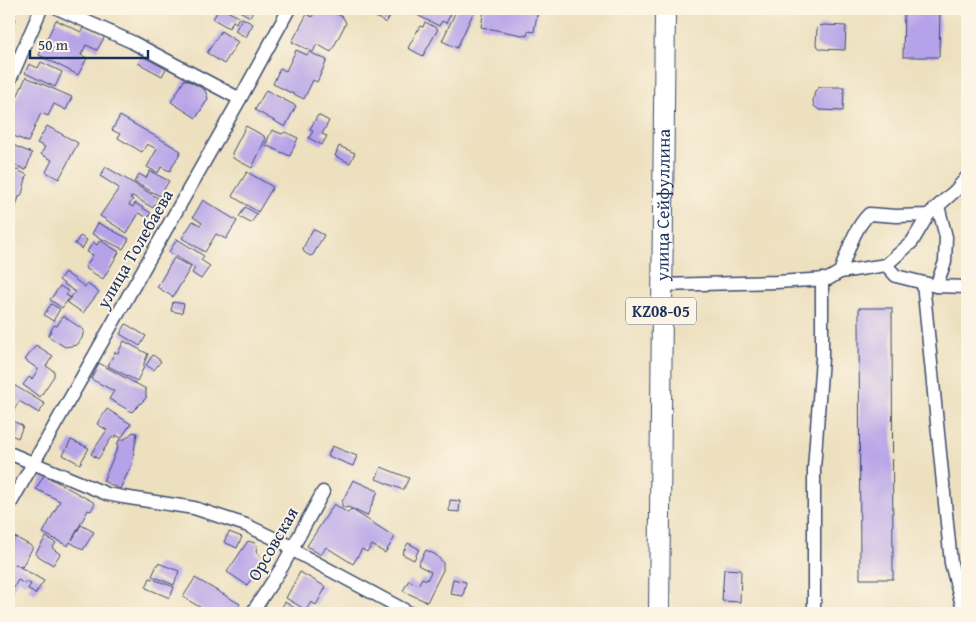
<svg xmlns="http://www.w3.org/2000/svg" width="976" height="622" font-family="'Gentium Book Plus',serif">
<rect width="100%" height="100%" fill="#fcf5e5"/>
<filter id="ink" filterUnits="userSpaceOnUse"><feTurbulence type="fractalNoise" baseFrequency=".02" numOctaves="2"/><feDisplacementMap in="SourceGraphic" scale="10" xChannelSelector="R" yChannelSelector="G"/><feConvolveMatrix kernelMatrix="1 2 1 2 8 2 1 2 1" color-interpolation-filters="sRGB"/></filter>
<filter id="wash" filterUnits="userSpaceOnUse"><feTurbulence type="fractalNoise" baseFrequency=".0096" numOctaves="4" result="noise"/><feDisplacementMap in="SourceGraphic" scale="20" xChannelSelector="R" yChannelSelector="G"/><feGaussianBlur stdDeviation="1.12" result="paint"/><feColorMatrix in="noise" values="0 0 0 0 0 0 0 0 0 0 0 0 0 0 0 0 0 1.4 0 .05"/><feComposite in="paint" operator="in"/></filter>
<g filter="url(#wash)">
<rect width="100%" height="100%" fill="#ede0bf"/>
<g id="blocks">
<!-- building -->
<g fill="#b6a2e8">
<polygon points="219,9 223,9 239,17 236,23 233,21 229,28 213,19"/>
<polygon points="236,9 254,9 250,17"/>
<polygon points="316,9 327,9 343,17 346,23 331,52 317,44 313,52 292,42 307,14 312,17"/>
<polygon points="362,9 394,9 386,23"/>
<polygon points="405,9 447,9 447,10 452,12 446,23 442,21 439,26"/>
<polygon points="457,9 475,9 457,48 442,41"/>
<polygon points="484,9 538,9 534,32 528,31 527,36 481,27"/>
<polygon points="904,9 940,9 939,57 903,57"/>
<polygon points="9,15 16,19 9,34"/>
<polygon points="242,18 253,24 246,37 235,31"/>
<polygon points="56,20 81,32 84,26 105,36 97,50 86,45 81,55 87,58 78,75 39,55"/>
<polygon points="425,22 438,29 423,56 408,48 420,26 423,27"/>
<polygon points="824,25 846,26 845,50 821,49 816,45 817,29 820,26"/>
<polygon points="221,31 238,42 224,64 207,53"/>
<polygon points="296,50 307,55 309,52 327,60 317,82 313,80 304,99 273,84 280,68 286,71"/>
<polygon points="142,56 166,69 162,76 138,63"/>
<polygon points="41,62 62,72 55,87 25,73 29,64 38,68"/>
<polygon points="26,77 72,97 66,110 54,104 48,116 41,113 28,142 9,134 9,115"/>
<polygon points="185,79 205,90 208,99 196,118 171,102"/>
<polygon points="822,87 844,87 843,111 819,110 814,106 813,101 815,91 818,88"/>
<polygon points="266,90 296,106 285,127 255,110"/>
<polygon points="318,115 329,121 322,134 327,136 322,145 309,138 313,131 310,129"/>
<polygon points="120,116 181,151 170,171 161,167 158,173 147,167 157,149 147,144 142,152 118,138 120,134 112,130"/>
<polygon points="47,126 78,143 59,179 46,172 52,160 41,154 45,147 37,143"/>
<polygon points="246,126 264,136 265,140 252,168 233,158 232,153"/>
<polygon points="272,130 282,134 285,132 298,138 290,156 265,145"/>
<polygon points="10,144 32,153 26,170 14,165 12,169 9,170 9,147"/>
<polygon points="339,146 355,153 350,163 335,156"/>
<polygon points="106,167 158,198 153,208 133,196 130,198 133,200 129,205 133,207 135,203 151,213 148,218 139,213 127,233 100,216 119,188 100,176"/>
<polygon points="17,170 27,175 22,194 19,197 15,209 9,207 9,185 13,171"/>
<polygon points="150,171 169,181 160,196 134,182 139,174 146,178"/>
<polygon points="247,172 273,187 258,212 232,196"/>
<polygon points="203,200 237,221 226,239 216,234 205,252 182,238 193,221 200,225 202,223 193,217"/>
<polygon points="245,207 257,214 251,223 239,217"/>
<polygon points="98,223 129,239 123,249 92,234"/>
<polygon points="313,229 324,235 313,255 310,256 304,252 303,248"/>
<polygon points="80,236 87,240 82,249 75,244"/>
<polygon points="177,239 204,256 201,260 210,266 201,279 192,273 195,268 169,252"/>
<polygon points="100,240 119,252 103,279 85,268 93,255 87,252 93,242 97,245"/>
<polygon points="174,258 191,267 173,297 157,287"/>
<polygon points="65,272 85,287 87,284 99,292 83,313 67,302 75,292 59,280"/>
<polygon points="60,286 68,291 66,295 70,297 62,308 50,300"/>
<polygon points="173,302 184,304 182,313 171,311"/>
<polygon points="51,304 60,309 53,321 44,315"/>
<polygon points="859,308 892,308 893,579 860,579"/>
<polygon points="63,316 84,330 82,338 77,345 65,347 48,336 54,325 57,326"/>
<polygon points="126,324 146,336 140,346 120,334"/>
<polygon points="124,341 148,354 144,363 144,367 137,381 108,366 115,352 118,353"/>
<polygon points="36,345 53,356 46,366 54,371 54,376 40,397 23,385 29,377 32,379 38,369 25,360"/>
<polygon points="153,355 161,361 154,370 146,365"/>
<polygon points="99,363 146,389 146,398 132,412 109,399 114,391 91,379"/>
<polygon points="9,382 45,404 39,413 19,401 13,412 9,409"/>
<polygon points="107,409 131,424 121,438 116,435 114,438 112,437 98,459 91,454 107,430 97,424"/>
<polygon points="9,419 23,426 18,438 9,434"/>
<polygon points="133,432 137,433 132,464 120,489 103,481 118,447 117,445 119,440 125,439"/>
<polygon points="71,440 89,448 80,464 63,455"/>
<polygon points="332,446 357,456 353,466 328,456"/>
<polygon points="381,467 409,478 403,490 376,479"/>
<polygon points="44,475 95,503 91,511 88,510 72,540 81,525 94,532 83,550 70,542 68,546 43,533 60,501 36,489"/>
<polygon points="353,480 378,491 367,516 348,507 346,508 342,506 342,502"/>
<polygon points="450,500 460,501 459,512 449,511"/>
<polygon points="334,504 348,513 351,509 395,537 385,553 372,545 367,552 362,549 353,564 326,547 321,555 307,546"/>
<polygon points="229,532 242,537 237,548 224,542"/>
<polygon points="15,537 33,547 22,567 15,564 44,581 35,594 28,589 31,584 26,582 25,584 18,580 9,596 9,548"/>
<polygon points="46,537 56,543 52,548 60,554 53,565 35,554"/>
<polygon points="248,541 255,543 257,545 256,552 262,558 262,564 247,585 227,572"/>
<polygon points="408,543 419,549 414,560 402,554"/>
<polygon points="426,550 436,555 443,563 443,570 427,602 403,591 409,580 418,585 422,578 427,580 431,572 418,565"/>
<polygon points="158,563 179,571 174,585 152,576"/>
<polygon points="724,569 741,570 740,602 722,601"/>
<polygon points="300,572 326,587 316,605 311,602 306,610 286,598"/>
<polygon points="150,578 174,587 170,598 146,588"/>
<polygon points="195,578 240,604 235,613 201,613 203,609 183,597"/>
<polygon points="453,579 466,582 463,596 450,594"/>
<polygon points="285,602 303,613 278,613"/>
</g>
</g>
</g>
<g filter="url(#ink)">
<use href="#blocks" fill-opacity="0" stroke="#3a4a6d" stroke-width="1"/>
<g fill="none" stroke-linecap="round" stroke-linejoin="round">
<!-- minor casing -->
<g stroke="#3a4a6d" stroke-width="15">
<g id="minor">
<polyline points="59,9 132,42 240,99"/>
<polyline points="9,82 41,9"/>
<polyline points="886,265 896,276 936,286 967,287"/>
<polyline points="840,272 886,265 912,242 928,215"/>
<polyline points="923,283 951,563 964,613"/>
<path d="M 661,285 L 776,282 L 828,279 L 840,272 C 848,252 853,230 869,214 L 896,216 L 928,215 L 956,190 L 967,177"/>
<polyline points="936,286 945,262 946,237 938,206"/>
<polyline points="9,453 107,494 123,497 194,508 246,525 292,547 298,553 410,613"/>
<polyline points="9,506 240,99 289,9"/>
<polyline points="252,613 282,567 323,492"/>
<polyline points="814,613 814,469 822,358 822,279"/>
</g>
</g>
<!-- primary casing -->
<g stroke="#3a4a6d" stroke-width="22">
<g id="primary">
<path id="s1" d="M 659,613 L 665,9"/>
</g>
</g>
<!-- minor -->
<use href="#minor" stroke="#fff" stroke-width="12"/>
<!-- primary -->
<use href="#primary" stroke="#fff" stroke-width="20"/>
</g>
</g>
<g text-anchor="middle" stroke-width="4" stroke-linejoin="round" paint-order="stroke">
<!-- shield labels -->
<rect fill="#fcf5e5" stroke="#5e6a86" stroke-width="1" x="626" y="297.5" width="70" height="27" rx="4"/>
<g font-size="16" font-weight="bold" fill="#1b2f5e">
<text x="661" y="317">KZ08-05</text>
</g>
<!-- street labels -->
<g font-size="18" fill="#1b2f5e" stroke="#fcf5e5">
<text dy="6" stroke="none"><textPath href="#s1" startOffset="408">улица Сейфуллина</textPath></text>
<text transform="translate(135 249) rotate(-60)" y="6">улица Толебаева</text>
<text transform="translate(273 544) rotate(-60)" y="6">Орсовская</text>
</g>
</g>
<!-- margin -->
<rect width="976" height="622" fill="none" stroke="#fcf5e5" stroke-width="30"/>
<!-- scale -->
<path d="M30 50v8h118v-8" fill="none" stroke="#1b2f5e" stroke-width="2.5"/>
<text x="38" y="50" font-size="15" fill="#1b2f5e" stroke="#fcf5e5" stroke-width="4" paint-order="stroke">50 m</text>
</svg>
